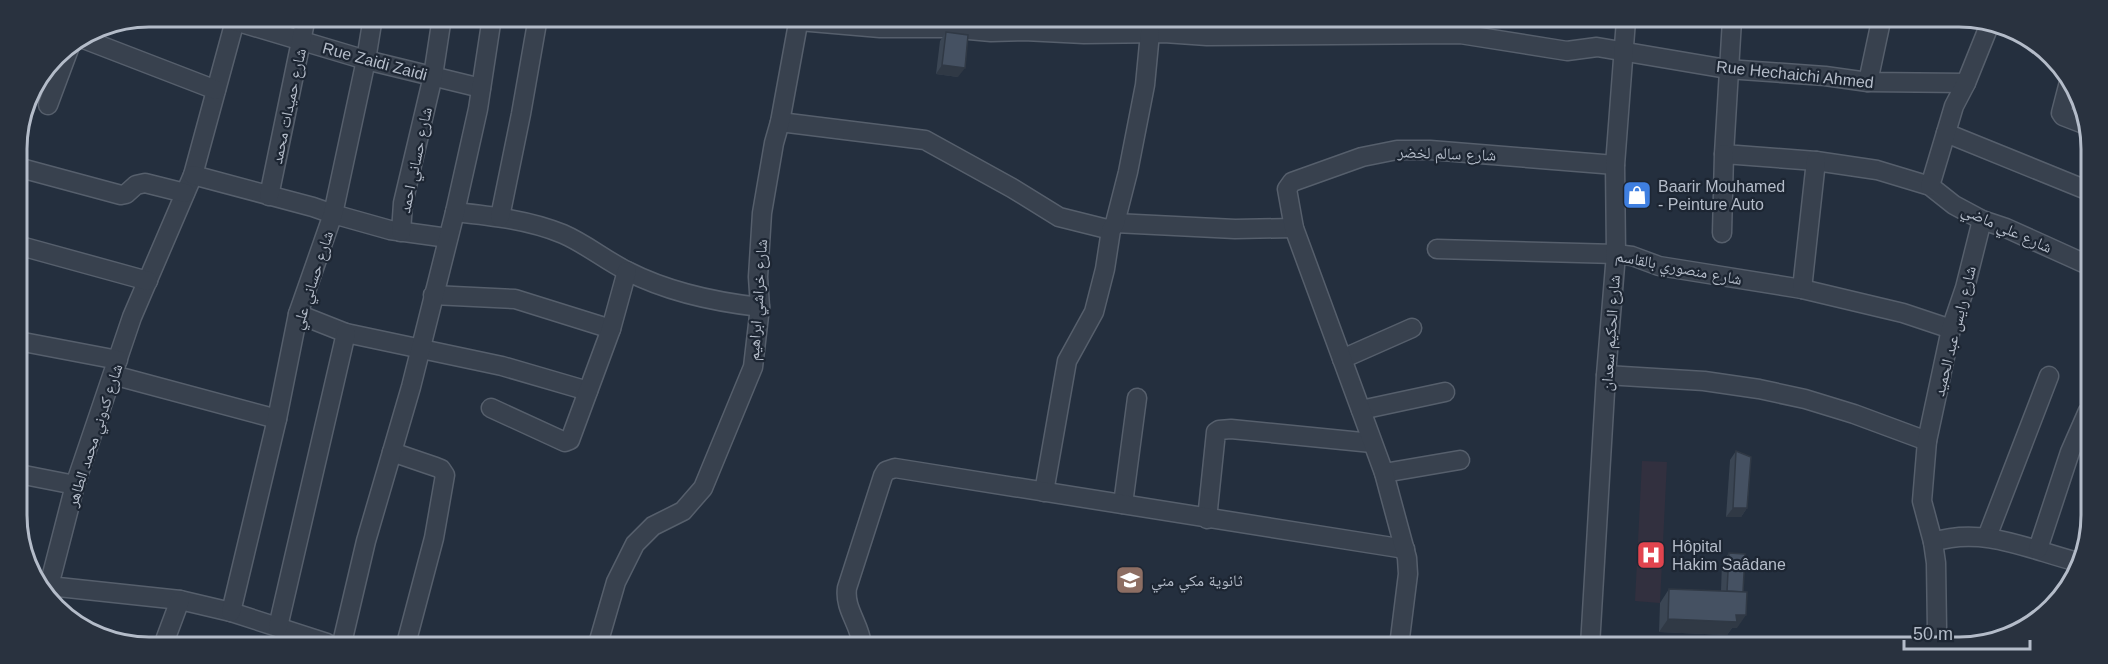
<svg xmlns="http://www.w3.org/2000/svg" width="2108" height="664" font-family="Arial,'Noto Naskh Arabic',sans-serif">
<rect width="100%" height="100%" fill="#242f3e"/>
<!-- medical -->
<polygon fill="#32303f" points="1642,461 1667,462 1660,603 1635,601"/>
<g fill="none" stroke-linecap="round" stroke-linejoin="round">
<!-- street casing -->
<g stroke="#565f6c" stroke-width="21">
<g id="street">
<polyline points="236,17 193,175 132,317 75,485 49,586 180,600 231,612 327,643"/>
<polyline points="1732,20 1724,154 1816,161 1877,170 1930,186 1954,205 1982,220 2006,228 2088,265"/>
<polyline points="235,21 366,60 481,88"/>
<polyline points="799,21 880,28 947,28 991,32 1024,31 1084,34 1164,33 1207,36 1460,34 1567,51 1597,47 1727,69 1825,76 1868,82 1966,83"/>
<polyline points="81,38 216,90"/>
<polyline points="1868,82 1881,21"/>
<polyline points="2069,82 2061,113 2063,116 2089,126"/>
<polyline points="48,105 70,46"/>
<polyline points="780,122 925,140 1012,188 1059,217 1111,230"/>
<polyline points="1946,133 2089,191"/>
<polyline points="17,167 121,195 126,194 136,185 145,183 185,193"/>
<polyline points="193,175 313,207 333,214 390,230 448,238"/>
<polyline points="1930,186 1954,106 1966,83 1991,21"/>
<polyline points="269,196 306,17"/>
<path d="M 455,212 C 492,216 529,220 563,234 C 586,244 605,260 627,271 C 668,292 715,302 760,307"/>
<polyline points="500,217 521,114 538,17"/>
<polyline points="1115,223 1235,229 1294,228"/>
<polyline points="401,232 403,203 433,76 442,17"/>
<polyline points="1722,233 1724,154"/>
<polyline points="17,245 148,281"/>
<polyline points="1437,249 1616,254 1632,256 1659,266 1802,289 1903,313 1951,329"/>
<polyline points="1802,289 1816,161"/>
<polyline points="433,295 515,299 611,329"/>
<polyline points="298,314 346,333 502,366 588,391"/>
<polyline points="18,341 118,360"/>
<polyline points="1342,359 1412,328"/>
<polyline points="113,375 277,419"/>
<polyline points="1606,375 1704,381 1759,389 1805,399 1854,414 1927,441"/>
<polyline points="491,408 565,442 570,440 611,329 627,271"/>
<polyline points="1361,410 1445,392"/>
<polyline points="392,452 436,467 441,469 445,475 434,538 406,644"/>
<polyline points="1384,473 1460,460"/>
<polyline points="19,474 75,485"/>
<polyline points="1044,492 1067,361 1094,312 1105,269 1111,230 1115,223 1128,172 1145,85 1150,33"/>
<polyline points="1123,504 1137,398"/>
<polyline points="1207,519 1216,432 1219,430 1231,429 1372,443"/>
<polyline points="1987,537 2049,376"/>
<path d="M 1933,542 C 1984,526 2030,550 2078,562"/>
<polyline points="2038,549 2070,452 2088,411"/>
<polyline points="231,612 277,419 298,314 333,214 366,60 373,17"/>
<polyline points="278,627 346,333"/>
<polyline points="164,643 180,600"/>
<polyline points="342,643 366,541 411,387 455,212 478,109 492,17"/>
<polyline points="598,644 616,582 635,544 653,526 683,511 703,488 753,367 760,307 758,277 762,213 774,143 780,122 799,18"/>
<path d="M 862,645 C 860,624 844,609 847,588 L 883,476 L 886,471 L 895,468 L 1405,549"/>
<polyline points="1399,646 1408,574 1407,558 1384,473 1294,228 1287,189 1292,182 1362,157 1397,150 1430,150 1615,165"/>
<polyline points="1590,646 1606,375 1616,254 1615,165 1626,20"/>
<polyline points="1939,647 1937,629 1936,563 1933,542 1922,501 1927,441 1951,329 1965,288 1982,220"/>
</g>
</g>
<!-- street -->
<use href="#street" stroke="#38414e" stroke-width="18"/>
</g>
<!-- wall -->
<g fill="#3b4654">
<polygon points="946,32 958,77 936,74 940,41"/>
<polygon points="1736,451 1747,508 1741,517 1726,517 1730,460"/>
<polygon points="1729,553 1737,628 1732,628 1727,635 1659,632 1660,603 1669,589 1721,591 1722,562"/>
</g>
<!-- shaded-wall -->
<g fill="#303945">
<polygon points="273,17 292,17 303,20 297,29 270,21"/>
<polygon points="942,65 965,68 958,77 936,74"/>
<polygon points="1733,508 1747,508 1741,517 1726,517"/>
<polygon points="1736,615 1746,615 1737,628 1732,628 1727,635 1659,632 1668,619"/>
</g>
<!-- building -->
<g fill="#455162" stroke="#303945" stroke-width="1.5">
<polygon points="292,17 303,17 303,20"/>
<polygon points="946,32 968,35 965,68 942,65"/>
<polygon points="1736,451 1751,457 1747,508 1733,508"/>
<polygon points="1729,553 1745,554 1743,592 1727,591"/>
<polygon points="1669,589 1747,592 1746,615 1736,615 1737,622 1668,619"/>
</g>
<!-- icons -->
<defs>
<g id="shop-square" transform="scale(1.5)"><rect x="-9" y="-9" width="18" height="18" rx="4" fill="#3f7fe0" stroke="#1d2633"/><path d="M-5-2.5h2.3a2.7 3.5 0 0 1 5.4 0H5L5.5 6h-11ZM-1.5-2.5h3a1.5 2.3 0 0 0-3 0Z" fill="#fff"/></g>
<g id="hospital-square" transform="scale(1.5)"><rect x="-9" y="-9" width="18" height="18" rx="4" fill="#e0444e" stroke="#1d2633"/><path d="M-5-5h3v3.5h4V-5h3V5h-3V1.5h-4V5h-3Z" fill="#fff"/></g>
<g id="school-square" transform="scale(1.5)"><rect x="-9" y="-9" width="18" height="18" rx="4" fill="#8d6e63" stroke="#1d2633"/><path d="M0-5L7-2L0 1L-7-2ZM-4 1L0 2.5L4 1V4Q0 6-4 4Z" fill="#fff"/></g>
</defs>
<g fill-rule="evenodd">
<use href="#shop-square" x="1637" y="195"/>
<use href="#hospital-square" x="1651" y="555"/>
<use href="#school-square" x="1130" y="580"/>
</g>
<g text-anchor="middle" stroke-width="4.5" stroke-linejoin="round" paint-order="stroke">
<!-- street labels -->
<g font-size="16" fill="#b4bcc9" stroke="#1d2633">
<text transform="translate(375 61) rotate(15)" y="6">Rue Zaidi Zaidi</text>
<text transform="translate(1795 74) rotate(6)" y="6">Rue Hechaichi Ahmed</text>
<text transform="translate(288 106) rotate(-78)" y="6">شارع حميدات محمد</text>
<text transform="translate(1447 153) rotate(2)" y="6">شارع سالم لخضر</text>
<text transform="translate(415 160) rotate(-78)" y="6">شارع حساني احمد</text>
<text transform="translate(2007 228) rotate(24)" y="6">شارع علي ماضي</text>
<text transform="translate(1679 267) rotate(11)" y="6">شارع منصوري بالقاسم</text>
<text transform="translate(312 280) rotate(-72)" y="6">شارع حساني علي</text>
<text transform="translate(757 300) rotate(-86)" y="6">شارع خراشي ابراهيم</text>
<text transform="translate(1954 331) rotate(-76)" y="6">شارع رايس عبد الحميد</text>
<text transform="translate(1610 333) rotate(-86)" y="6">شارع الحكيم سعدان</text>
<text transform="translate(94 435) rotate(-72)" y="6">شارع كدوني محمد الطاهر</text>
</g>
<!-- poi labels -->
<g font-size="16" fill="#b4bcc9" stroke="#1d2633" text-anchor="start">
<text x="1658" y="192">Baarir Mouhamed<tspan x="1658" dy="18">- Peinture Auto</tspan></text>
<text x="1672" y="552">Hôpital<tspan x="1672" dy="18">Hakim Saâdane</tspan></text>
<text x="1151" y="586">ثانوية مكي مني</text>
</g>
</g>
<!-- crop -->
<path d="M0 0H2108V664H0ZM149 27H1959A122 122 0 0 1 2081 149V515A122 122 0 0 1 1959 637H149A122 122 0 0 1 27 515V149A122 122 0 0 1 149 27Z" fill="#29323f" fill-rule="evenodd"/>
<path fill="none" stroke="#b4bcc9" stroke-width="3" d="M149 27H1959A122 122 0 0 1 2081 149V515A122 122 0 0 1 1959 637H149A122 122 0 0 1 27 515V149A122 122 0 0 1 149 27Z"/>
<!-- scale -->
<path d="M1904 640v9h126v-9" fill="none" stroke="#b4bcc9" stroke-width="3"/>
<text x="1913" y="640" font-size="18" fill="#b4bcc9" stroke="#1d2633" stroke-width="4.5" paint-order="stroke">50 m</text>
</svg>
